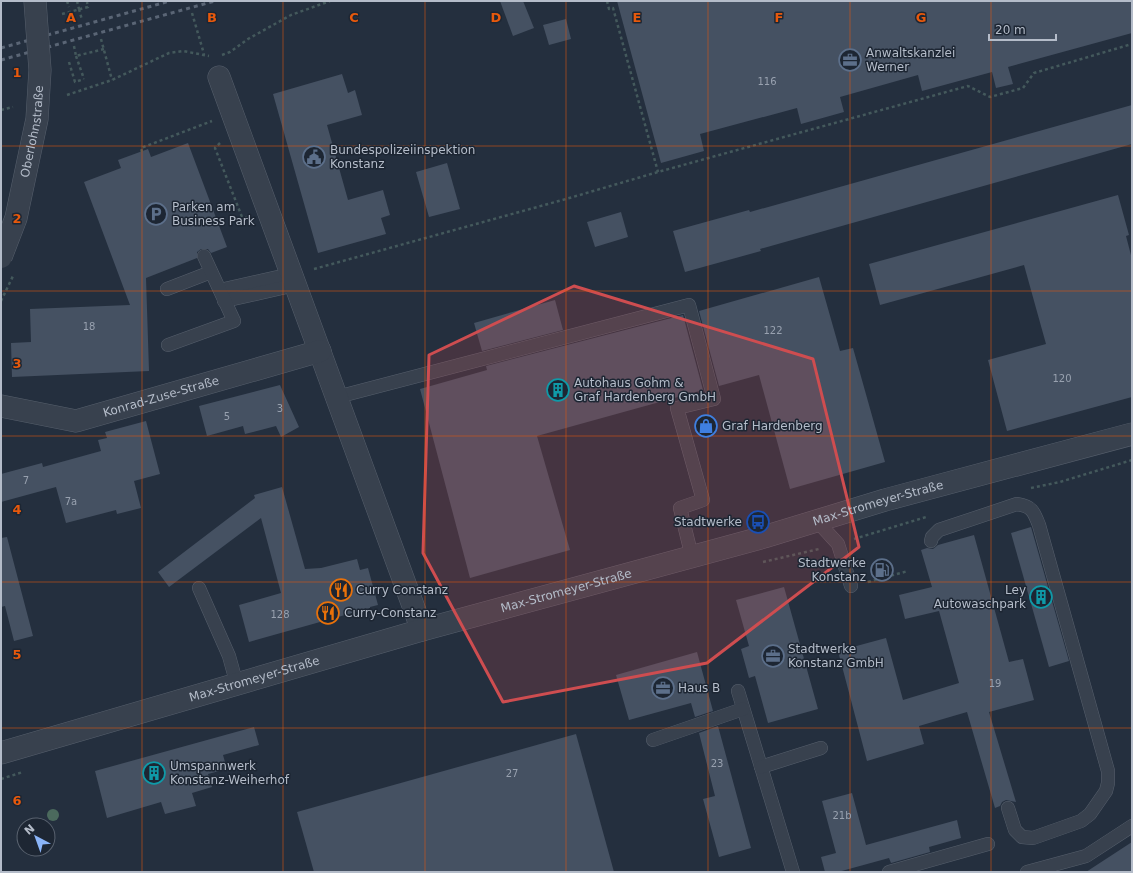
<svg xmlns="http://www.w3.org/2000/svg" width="1133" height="873" font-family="'DejaVu Sans',sans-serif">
<rect width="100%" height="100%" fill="#242f3e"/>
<!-- building -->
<g fill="#455162">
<polygon points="500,1 523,1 534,28 513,36"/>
<polygon points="617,1 1132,1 1132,33 1008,67 1013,84 996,88 992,72 922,91 918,75 840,97 844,112 801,124 797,108 700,134 704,151 661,163"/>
<polygon points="566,19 571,39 549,45 543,25"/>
<polygon points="342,74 348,93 355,90 362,115 327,125 348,200 383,190 390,215 381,218 386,234 318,253 273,94"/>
<polygon points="1132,105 1132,144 760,249 761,251 685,272 673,231 749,210 750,212"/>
<polygon points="188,143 227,247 211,253 208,249 201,249 197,252 197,258 146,278 149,371 12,377 11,343 31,342 30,309 130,305 84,182 121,168 118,160 148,149 151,157"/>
<polygon points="447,163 460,209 429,217 416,172"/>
<polygon points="1118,195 1129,235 1126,236 1132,259 1132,397 1007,431 988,360 1046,344 1024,265 880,305 869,264"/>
<polygon points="621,212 628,237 595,247 587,222"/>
<polygon points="819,277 840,351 853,348 885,462 790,489 759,375 719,386 699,311"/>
<polygon points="555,300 563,330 482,351 474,323"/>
<polygon points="683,315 703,390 537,436 570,550 470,578 420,389 487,370 486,366"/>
<polygon points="280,385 299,427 281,437 276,426 245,434 243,426 207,436 199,406"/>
<polygon points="146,421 160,474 134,481 141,508 117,514 116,510 66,523 56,487 1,502 1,474 42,463 43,467 101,451 98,440 107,438 105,432"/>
<polygon points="282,487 305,569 321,568 357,559 360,570 368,568 378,605 370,607 370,608 249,642 239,605 281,593 261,518 169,587 158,572 255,498 254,495"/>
<polygon points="1031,527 1069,661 1049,667 1011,533"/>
<polygon points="974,535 1009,662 1023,659 1034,700 989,712 1016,802 1006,800 1002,802 1000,806 995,808 967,712 919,726 924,744 867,761 838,651 886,638 903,700 959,683 939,611 905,619 899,595 932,587 921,550 927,548 933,549 938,545"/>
<polygon points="7,537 33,636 14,641 5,606 1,607 1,538"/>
<polygon points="784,587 818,709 768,723 755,676 749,678 741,649 749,646 736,600"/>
<polygon points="697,652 713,711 695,717 691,703 629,720 616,675"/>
<polygon points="718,726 751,848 719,857 703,799 715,796 699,733"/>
<polygon points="254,727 259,745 223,755 227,769 208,774 212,787 192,793 196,806 165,814 161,802 107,818 95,771"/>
<polygon points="576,734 614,872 314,872 297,812"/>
<polygon points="852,793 866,845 957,820 961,838 929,847 930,852 891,863 889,858 838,872 825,872 821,857 836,853 822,801"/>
<polygon points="1132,842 1132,872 1086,872"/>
</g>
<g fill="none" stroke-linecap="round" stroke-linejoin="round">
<!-- lane casing -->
<g stroke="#565f6c" stroke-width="14">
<g id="lane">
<polyline points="167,289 211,272"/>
<polyline points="220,290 291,274"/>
<polyline points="224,301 295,285"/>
<polyline points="168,345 234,321 204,256"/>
<polyline points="337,397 689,305 714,399 677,408 703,500 680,508 692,557"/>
<polyline points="817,521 838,544 851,586"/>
<path d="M 931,541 L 932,537 L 939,530 L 1017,504 C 1032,506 1034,512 1039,525 L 1108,771 L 1108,783 L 1106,791 L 1090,814 L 1081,821 L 1033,838 L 1022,837 L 1015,830 L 1008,808"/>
<polyline points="199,588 229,656 237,685"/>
<polyline points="738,691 793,872"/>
<polyline points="653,740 743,709"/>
<polyline points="761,767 821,748"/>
<polyline points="889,872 988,844"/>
<polyline points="1027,872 1086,856 1132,826"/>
</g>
</g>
<!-- street casing -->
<g stroke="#565f6c" stroke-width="23">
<g id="street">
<polyline points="219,77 422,630"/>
<path id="s1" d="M 1,406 L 76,421 L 320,351"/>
<path id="s2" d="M 1,753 L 422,630 L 764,537 L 885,500 L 1132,434"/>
</g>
</g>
<!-- path -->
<g stroke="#44595c" stroke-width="2.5" stroke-dasharray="3 3" stroke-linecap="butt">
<polyline points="67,1 69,7"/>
<polyline points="607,1 609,9 613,8 658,172"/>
<polyline points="79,9 82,20"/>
<polyline points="192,13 204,54"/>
<polyline points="62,14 88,7 87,2"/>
<polyline points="101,39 112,80"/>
<polyline points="74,46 76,56 104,49"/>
<polyline points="222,55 230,52 248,39 291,15 330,1"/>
<polyline points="69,62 75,82 84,79"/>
<polyline points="67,95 112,80 169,53 183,51 209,56"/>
<polyline points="1,110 13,107"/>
<polyline points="220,143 215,148 242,217 247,218"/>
<polyline points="142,152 141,148 212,121"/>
<polyline points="314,269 566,199 658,172 968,86 990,97 1023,88 1034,73 1132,44"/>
<polyline points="1031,488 1060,482 1132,460"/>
<polyline points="854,539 926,517"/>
<polyline points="763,562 819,549"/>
<polyline points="868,582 908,571"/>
<polyline points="1,779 23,772"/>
</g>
<!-- lane -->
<use href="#lane" stroke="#38414e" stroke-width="13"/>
<!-- street -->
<use href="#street" stroke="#38414e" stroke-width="22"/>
<!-- rail -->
<g stroke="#5a6575" stroke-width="3" stroke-dasharray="4 4" stroke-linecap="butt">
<polyline points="1,48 170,1"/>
<polyline points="1,60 215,1"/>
</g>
<!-- street-bridge casing -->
<g stroke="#565f6c" stroke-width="23" stroke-linecap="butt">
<g id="street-bridge">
<path id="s3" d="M 1,257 L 16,218 L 37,119 L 40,70 L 35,1"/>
</g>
</g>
<!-- path-bridge -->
<g stroke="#44595c" stroke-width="2.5" stroke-dasharray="3 3" stroke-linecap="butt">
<polyline points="77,1 79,9"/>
<polyline points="76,56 84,79"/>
<polyline points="1,301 13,276"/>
</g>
<!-- street-bridge -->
<use href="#street-bridge" stroke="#38414e" stroke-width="22"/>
</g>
<!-- trees -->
<circle fill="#4b6a5d" cx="53" cy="815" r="6"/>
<!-- marked area -->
<path fill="#ce4d50" fill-opacity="0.2" stroke="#ce4d50" stroke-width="3" stroke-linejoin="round" d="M 574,286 L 813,359 L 859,547 L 707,663 L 503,702 L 423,553 L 429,355 Z"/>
<!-- grid -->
<path fill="none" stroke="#e8590c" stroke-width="1" stroke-opacity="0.55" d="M 142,1 L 142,872M 283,1 L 283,872M 425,1 L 425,872M 566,1 L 566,872M 708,1 L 708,872M 850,1 L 850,872M 991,1 L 991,872M 1,146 L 1132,146M 1,291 L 1132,291M 1,436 L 1132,436M 1,582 L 1132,582M 1,728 L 1132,728"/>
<!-- icons -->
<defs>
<g id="office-ring" transform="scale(1.15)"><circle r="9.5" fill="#1d2633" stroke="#5c6f8a" stroke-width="1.5"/><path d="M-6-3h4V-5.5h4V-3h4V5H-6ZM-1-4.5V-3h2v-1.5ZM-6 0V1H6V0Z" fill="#5c6f8a"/></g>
<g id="civic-ring" transform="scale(1.15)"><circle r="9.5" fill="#1d2633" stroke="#5c6f8a" stroke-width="1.5"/><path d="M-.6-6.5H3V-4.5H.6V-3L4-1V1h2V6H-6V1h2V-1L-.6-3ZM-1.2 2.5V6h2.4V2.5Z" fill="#5c6f8a"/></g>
<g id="parking-ring" transform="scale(1.15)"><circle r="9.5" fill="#1d2633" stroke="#5c6f8a" stroke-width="1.5"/><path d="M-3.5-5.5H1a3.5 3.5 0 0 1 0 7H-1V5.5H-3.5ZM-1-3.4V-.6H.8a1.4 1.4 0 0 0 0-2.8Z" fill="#5c6f8a"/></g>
<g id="building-ring" transform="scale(1.15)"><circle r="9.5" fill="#1d2633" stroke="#0f9aa8" stroke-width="1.5"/><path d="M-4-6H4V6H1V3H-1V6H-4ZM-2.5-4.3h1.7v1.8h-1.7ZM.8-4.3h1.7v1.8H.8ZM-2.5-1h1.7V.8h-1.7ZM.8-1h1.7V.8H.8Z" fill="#0f9aa8"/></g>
<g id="shop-ring" transform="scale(1.15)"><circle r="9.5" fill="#1d2633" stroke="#3f7fe0" stroke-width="1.5"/><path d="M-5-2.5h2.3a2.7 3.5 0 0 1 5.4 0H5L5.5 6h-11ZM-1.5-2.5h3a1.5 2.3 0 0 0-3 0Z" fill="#3f7fe0"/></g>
<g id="bus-ring" transform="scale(1.15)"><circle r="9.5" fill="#1d2633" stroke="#1a4fb4" stroke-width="1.5"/><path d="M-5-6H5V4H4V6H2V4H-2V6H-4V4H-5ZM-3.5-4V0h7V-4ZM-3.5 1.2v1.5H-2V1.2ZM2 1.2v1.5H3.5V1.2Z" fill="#1a4fb4"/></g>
<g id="fuel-ring" transform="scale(1.15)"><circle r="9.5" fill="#1d2633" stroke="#5c6f8a" stroke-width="1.5"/><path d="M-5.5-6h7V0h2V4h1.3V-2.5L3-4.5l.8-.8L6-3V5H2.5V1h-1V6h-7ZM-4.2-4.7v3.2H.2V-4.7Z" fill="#5c6f8a"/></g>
<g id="restaurant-ring" transform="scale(1.15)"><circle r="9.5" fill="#1d2633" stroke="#e8710a" stroke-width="1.5"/><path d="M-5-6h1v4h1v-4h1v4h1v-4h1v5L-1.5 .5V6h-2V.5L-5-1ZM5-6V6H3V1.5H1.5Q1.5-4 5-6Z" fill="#e8710a"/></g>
</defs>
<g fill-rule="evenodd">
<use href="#office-ring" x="850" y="60"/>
<use href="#civic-ring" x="314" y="157"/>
<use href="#parking-ring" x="156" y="214"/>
<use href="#building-ring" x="558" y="390"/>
<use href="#shop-ring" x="706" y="426"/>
<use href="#bus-ring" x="758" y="522"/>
<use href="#fuel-ring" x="882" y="570"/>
<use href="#restaurant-ring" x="341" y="590"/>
<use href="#building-ring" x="1041" y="597"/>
<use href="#restaurant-ring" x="328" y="613"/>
<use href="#office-ring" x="773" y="656"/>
<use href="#office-ring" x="663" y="688"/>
<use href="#building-ring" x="154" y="773"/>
</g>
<g text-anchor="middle" stroke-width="3" stroke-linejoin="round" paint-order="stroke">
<!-- number labels -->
<g font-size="10" fill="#98a1af">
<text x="767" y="85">116</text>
<text x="89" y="330">18</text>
<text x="773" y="334">122</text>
<text x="1062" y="382">120</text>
<text x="280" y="412">3</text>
<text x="227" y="420">5</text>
<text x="26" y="484">7</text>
<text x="71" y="505">7a</text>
<text x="280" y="618">128</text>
<text x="995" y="687">19</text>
<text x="717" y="767">23</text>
<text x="512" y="777">27</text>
<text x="842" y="819">21b</text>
</g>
<!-- poi labels -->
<g font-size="12" fill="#b4bcc9" stroke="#1d2633" text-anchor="start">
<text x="866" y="57">Anwaltskanzlei<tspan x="866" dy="14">Werner</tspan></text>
<text x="330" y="154">Bundespolizeiinspektion<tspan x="330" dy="14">Konstanz</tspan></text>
<text x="172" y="211">Parken am<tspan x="172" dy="14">Business Park</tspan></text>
<text x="574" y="387">Autohaus Gohm &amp;<tspan x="574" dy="14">Graf Hardenberg GmbH</tspan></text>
<text x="722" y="430">Graf Hardenberg</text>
<text x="742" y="526" text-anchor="end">Stadtwerke</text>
<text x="866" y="567" text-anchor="end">Stadtwerke<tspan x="866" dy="14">Konstanz</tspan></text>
<text x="356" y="594">Curry Constanz</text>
<text x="1026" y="594" text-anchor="end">Ley<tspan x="1026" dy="14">Autowaschpark</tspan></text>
<text x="344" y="617">Curry-Constanz</text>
<text x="788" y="653">Stadtwerke<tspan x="788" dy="14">Konstanz GmbH</tspan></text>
<text x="678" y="692">Haus B</text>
<text x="170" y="770">Umspannwerk<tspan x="170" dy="14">Konstanz-Weiherhof</tspan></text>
</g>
<!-- street labels -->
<g font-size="12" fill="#b4bcc9" stroke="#1d2633">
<text dy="4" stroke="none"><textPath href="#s3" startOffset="130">Oberlohnstraße</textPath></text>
<text dy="4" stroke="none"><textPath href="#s1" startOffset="165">Konrad-Zuse-Straße</textPath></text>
<text dy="4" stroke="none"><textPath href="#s2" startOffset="912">Max-Stromeyer-Straße</textPath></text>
<text dy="4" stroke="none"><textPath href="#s2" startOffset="588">Max-Stromeyer-Straße</textPath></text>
<text dy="4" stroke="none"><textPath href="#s2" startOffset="264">Max-Stromeyer-Straße</textPath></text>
</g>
</g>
<g font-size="13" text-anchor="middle" font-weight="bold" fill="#e8590c" stroke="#1d2633" stroke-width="3" stroke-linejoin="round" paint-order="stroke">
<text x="71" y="22">A</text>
<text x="212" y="22">B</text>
<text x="354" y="22">C</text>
<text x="496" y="22">D</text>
<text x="637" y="22">E</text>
<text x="779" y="22">F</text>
<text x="921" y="22">G</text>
<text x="17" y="77">1</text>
<text x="17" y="223">2</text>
<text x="17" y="368">3</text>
<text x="17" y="514">4</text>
<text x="17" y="659">5</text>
<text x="17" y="805">6</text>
</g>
<!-- border -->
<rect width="1133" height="873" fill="none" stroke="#b4bcc9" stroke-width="4"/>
<!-- north arrow -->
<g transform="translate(36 837) rotate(319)"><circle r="19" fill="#1d2633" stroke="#59626f"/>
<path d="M0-3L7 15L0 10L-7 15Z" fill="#8ab4f8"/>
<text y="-6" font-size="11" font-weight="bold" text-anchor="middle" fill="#b4bcc9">N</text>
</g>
<!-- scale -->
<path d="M989 34v6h67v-6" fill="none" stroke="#b4bcc9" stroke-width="2"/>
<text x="995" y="34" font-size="12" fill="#b4bcc9" stroke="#1d2633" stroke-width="3" paint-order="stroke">20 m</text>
</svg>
